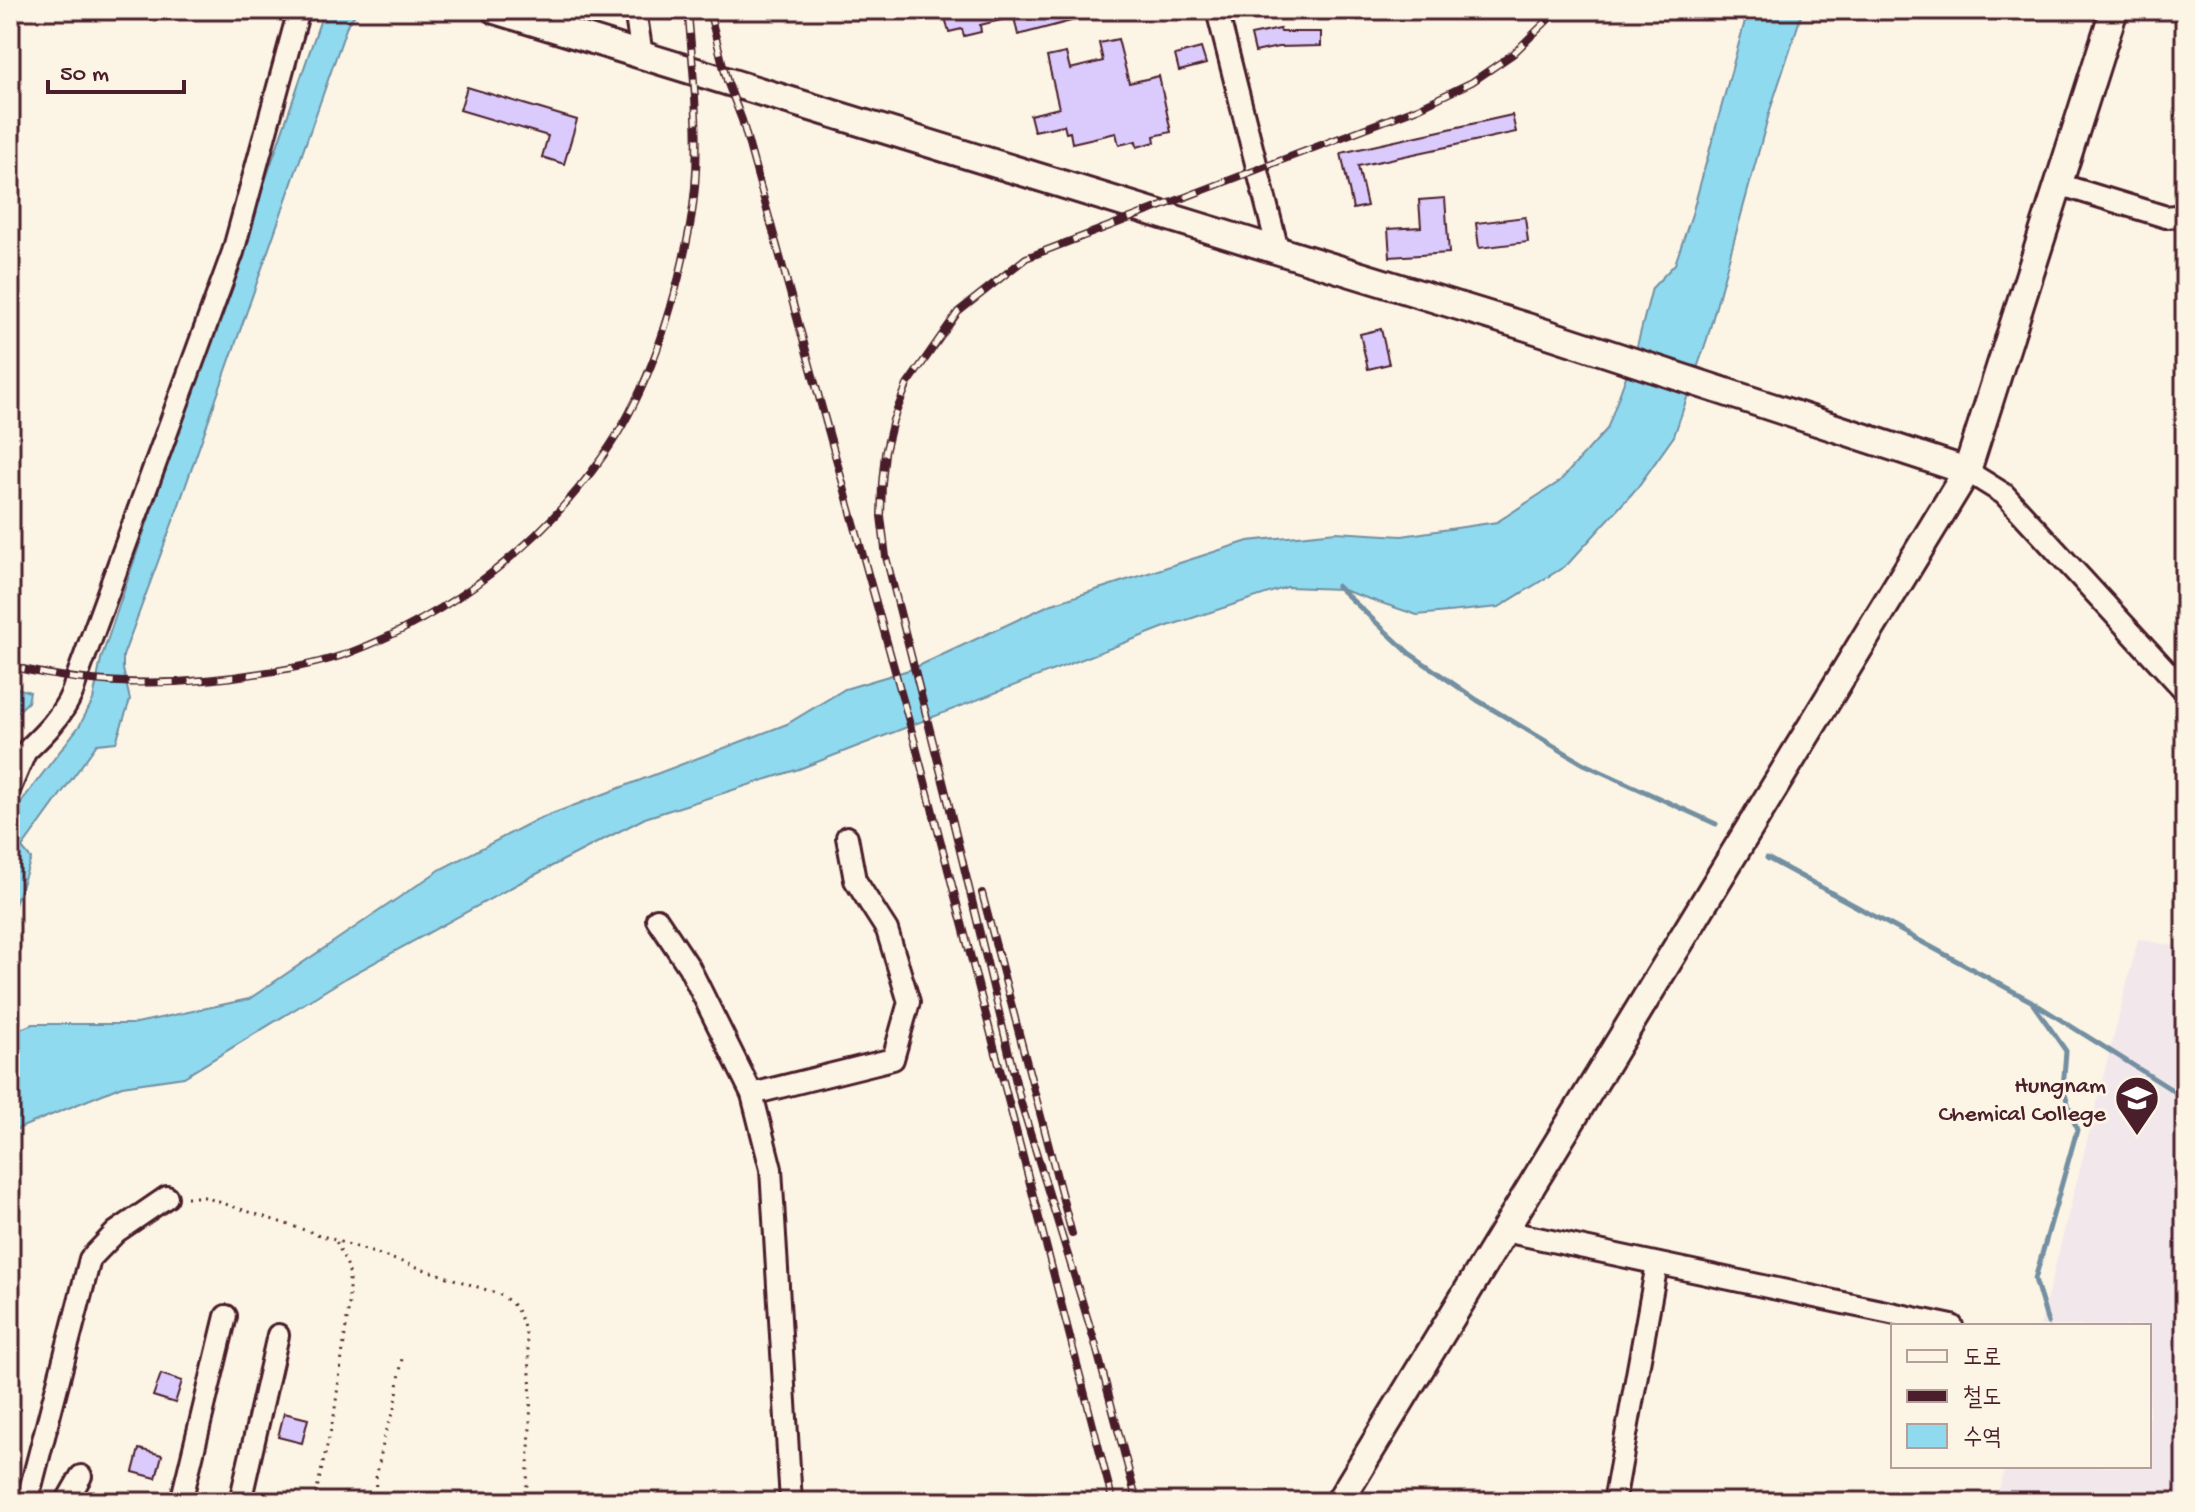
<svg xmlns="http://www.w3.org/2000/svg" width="2195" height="1512" font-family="'Gochi Hand','Poor Story',sans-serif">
<rect width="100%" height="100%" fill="#fcf5e5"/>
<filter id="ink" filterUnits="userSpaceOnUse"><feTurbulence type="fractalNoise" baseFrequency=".0125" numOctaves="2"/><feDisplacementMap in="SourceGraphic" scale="16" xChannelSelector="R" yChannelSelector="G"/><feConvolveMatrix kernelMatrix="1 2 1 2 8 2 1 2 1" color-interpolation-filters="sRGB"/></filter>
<g filter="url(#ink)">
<!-- built -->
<polygon fill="#f2e8ec" points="2138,939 2185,948 2185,1502 1996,1502 2005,1466 2149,1466 2149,1326 2040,1326"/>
<!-- water -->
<g fill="#8fdaef" stroke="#738fa1" stroke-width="2">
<polygon points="324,10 359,10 348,23 176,513 123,656 123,669 130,700 116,742 97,744 22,848 31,859 13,910 11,980 14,996 10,1007 10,821 24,798 80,725 93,700 101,659 135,558"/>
<polygon points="1748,10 1803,10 1770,110 1707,339 1674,436 1637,488 1567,565 1499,607 1417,615 1340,589 1287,587 1165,627 799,769 645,818 523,881 346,978 184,1077 122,1086 10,1132 10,1033 33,1024 132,1024 249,999 441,869 536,820 787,724 845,689 912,669 1049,605 1248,541 1336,532 1402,536 1497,522 1559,482 1607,429 1637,346 1652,288 1675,264 1692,214"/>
<polygon points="10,686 30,692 28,702 10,719"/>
</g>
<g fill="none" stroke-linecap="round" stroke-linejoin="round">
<!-- stream -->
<g stroke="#738fa1" stroke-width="5">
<polyline points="1337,586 1409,653 1477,700 1584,764 1716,824"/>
<polyline points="1767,858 2031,1001 2185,1098"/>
<polyline points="2033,1004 2066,1051 2063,1089 2077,1130 2035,1279 2048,1323"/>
</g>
</g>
<!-- building -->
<g fill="#dbcafc" stroke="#4a1f2b" stroke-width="2">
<polygon points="943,10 1093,10 1094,15 1018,35 1014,17 980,25 981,32 964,36 962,29 949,32"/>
<polygon points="1280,29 1281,32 1321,32 1321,46 1278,47 1255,52 1251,35"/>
<polygon points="1118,39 1129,83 1159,76 1171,132 1154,136 1155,142 1137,147 1136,141 1119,145 1116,133 1072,143 1070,132 1066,133 1064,125 1034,131 1030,115 1059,108 1047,57 1066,53 1070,69 1103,61 1099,43"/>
<polygon points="1201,48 1206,64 1179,71 1175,55"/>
<polygon points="467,87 577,120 564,164 542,157 548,136 460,110"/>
<polygon points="1512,115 1516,132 1358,166 1367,206 1353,209 1341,153"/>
<polygon points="1445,198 1449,253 1390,257 1388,229 1421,227 1419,200"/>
<polygon points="1525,217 1528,242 1479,248 1476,223"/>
<polygon points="1381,329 1389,364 1368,369 1360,334"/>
<polygon points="161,1374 182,1381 175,1403 153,1396"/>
<polygon points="284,1413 308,1419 302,1443 278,1437"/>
<polygon points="139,1449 162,1455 156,1478 133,1472"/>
</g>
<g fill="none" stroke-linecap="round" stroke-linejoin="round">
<!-- minor casing -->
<g stroke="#4a1f2b" stroke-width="26">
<g id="minor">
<polyline points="635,10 642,55"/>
<polyline points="1217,10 1278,250"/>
<polyline points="2058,184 2166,217 2185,215"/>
<polyline points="1967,471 2004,494 2185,691"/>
<path d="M 10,766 C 35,743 69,714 76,680 L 233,252 L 299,10"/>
<polyline points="10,788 24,755"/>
<polyline points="657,919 689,967 752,1094 771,1169 791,1502"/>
<polyline points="752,1094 893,1059 909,1002 887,930 855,880 847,837"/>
<polyline points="1504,1231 1952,1326"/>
<polyline points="27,1502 90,1259 116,1232 167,1197"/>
<polyline points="66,1502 81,1476"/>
<polyline points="181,1502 226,1316"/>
<polyline points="240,1502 278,1335"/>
<polyline points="1614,1502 1657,1264"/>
</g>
</g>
<!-- major casing -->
<g stroke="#4a1f2b" stroke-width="32">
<g id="major">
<polyline points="495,10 1527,327 1967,471"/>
<polyline points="1339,1502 1967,471 2114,10"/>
</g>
</g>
<!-- path -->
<g stroke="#4a1f2b" stroke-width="3" stroke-dasharray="2 6" stroke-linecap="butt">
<path d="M 187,1197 L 204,1197 L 499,1294 C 505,1298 513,1303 517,1310 C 539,1347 528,1456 526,1502"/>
<polyline points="314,1502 334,1416 349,1305 349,1269 336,1241"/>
<polyline points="375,1502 376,1478 385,1434 395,1409 402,1358"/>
</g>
<!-- minor -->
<use href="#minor" stroke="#fcf5e5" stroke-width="20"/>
<!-- major -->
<use href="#major" stroke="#fcf5e5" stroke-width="26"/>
<!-- rail casing -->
<g stroke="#4a1f2b" stroke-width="8">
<g id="rail">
<polyline points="709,10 727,81 742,120 915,743 1113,1502"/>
<path d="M 10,666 C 94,687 176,687 261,673 C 290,669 321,663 349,653 C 450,615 541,545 603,456 C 650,390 675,305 690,226 C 703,155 694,82 688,10"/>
<polyline points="982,893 1072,1234"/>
<polyline points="1137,1502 1095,1343 1021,1103 948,801 886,557 881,516 882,483 885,453 893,420 907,385 958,312 1026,258 1418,108 1472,82 1513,54 1558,10"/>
</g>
</g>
<!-- rail -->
<use href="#rail" stroke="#fcf5e5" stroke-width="5" stroke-dasharray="15" stroke-linecap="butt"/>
</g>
</g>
<!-- icons -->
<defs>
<g id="university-pin" transform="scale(2.3)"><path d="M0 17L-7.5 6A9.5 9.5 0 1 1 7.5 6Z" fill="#4a1f2b" stroke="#fcf5e5"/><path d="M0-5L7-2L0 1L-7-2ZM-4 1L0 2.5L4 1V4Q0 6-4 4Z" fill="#fff"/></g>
</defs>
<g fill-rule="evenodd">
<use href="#university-pin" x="2137" y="1098"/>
</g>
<g text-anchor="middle" stroke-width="6" stroke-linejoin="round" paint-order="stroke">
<!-- poi labels -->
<g font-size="24" fill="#4a1f2b" stroke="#fcf5e5" text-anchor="end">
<text x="2106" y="1092">Hungnam<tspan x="2106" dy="28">Chemical College</tspan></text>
</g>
</g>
<!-- margin -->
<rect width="2195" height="1512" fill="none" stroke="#fcf5e5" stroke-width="40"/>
<rect x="20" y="20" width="2155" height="1472" fill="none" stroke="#4a1f2b" stroke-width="3" filter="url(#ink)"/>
<!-- legend -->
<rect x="1891" y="1324" width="260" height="144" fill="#fcf5e5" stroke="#b59f9b" stroke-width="2"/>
<rect x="1907" y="1350" width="40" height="12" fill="#fcf5e5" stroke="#b59f9b" stroke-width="2"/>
<text x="1963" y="1364" font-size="24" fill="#4a1f2b">도로</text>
<rect x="1907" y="1390" width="40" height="12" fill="#4a1f2b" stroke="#b59f9b" stroke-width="2"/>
<text x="1963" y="1404" font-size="24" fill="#4a1f2b">철도</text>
<rect x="1907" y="1424" width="40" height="24" fill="#8fdaef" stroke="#b59f9b" stroke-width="2"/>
<text x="1963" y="1444" font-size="24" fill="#4a1f2b">수역</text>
<!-- scale -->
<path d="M48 80v12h136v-12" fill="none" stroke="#4a1f2b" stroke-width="4"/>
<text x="60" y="80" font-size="24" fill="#4a1f2b" stroke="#fcf5e5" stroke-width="6" paint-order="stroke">50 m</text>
</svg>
